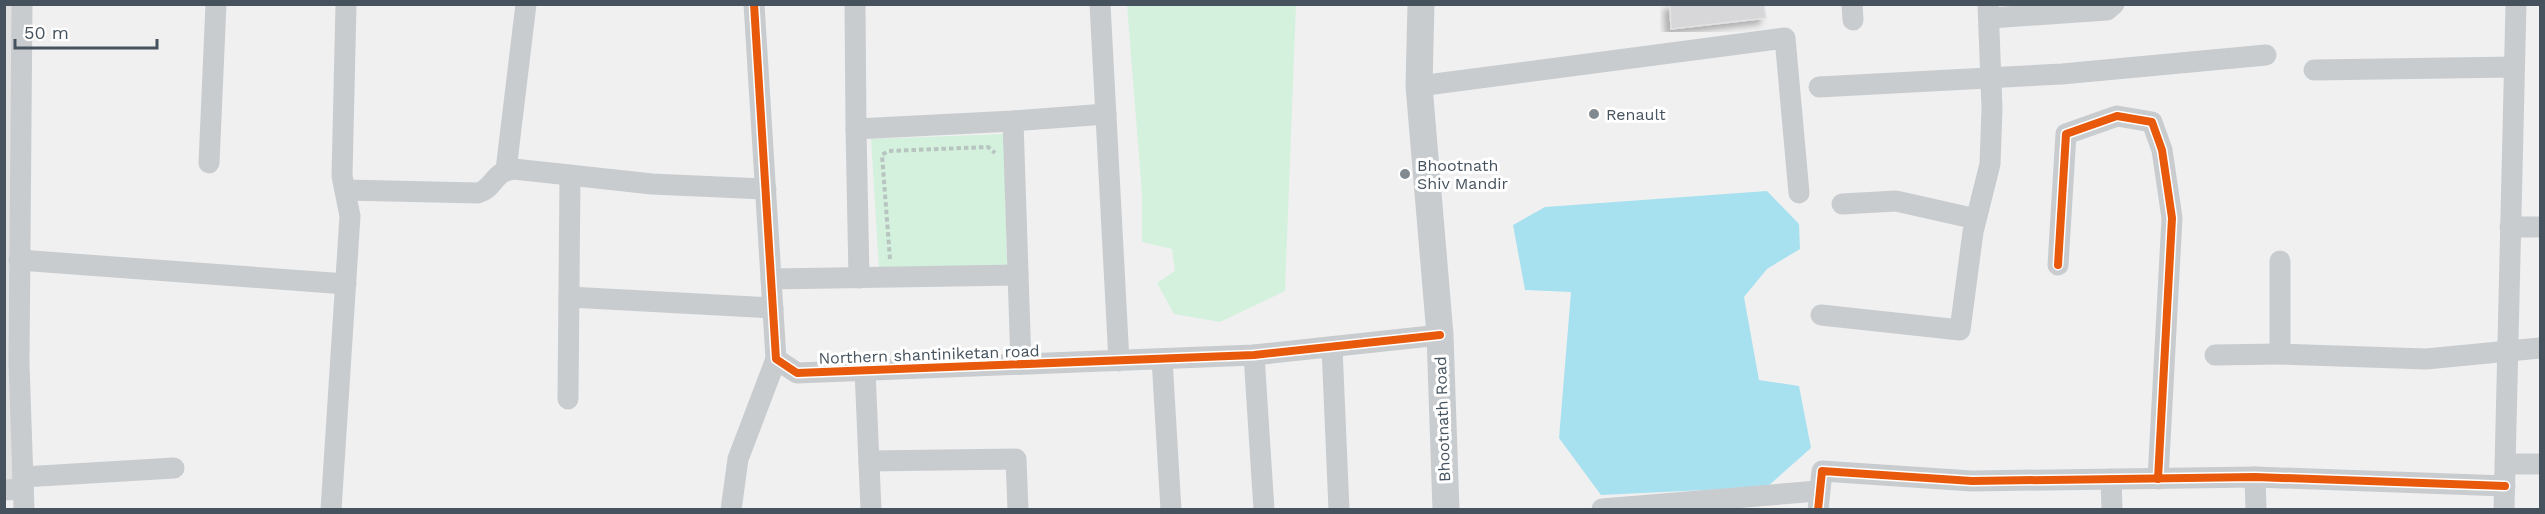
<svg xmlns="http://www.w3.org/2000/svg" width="2545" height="514" font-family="'Work Sans',sans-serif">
<defs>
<filter id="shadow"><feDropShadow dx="-5.5" dy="5.5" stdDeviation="3" flood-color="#0004"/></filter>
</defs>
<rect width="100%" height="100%" fill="#f1f0f0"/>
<!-- education -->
<polygon fill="#e2e1e2" points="4,5 13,5 23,489 4,490"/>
<!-- green -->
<g fill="#d4f1de">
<polygon points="1127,5 1296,5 1285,291 1220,322 1174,314 1157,283 1175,271 1172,249 1142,242 1142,194"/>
<polygon points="1004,134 1007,268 879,269 871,139"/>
</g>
<!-- water -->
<polygon fill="#a7e1f0" points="1767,191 1799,224 1800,249 1767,269 1744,297 1759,380 1799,386 1811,448 1767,487 1601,495 1559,438 1571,292 1525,290 1513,225 1545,207"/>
<!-- building -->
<polygon fill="#d7d7d9" stroke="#e2e2e3" stroke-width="1.5" filter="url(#shadow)" points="1670,4 1764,4 1766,18 1671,29"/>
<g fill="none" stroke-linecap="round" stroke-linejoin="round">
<!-- path -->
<polyline stroke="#b7c4c0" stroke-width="4" stroke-dasharray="4.5 3" stroke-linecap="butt" points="890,259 882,155 888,151 988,147 995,153"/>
<!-- minor -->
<g stroke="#c9cccf" stroke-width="21">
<polyline points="22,4 19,363 24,510"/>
<polyline points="754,4 776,359 797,373 1254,355 1440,335"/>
<polyline points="855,4 856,129 1013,121 1106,114"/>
<polyline points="1100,4 1119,361"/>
<polyline points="1852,4 1853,20"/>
<polyline points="1990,18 2107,10 2114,4"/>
<polyline points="2314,70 2514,67"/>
<polyline points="1419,86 1785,38 1799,193"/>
<polyline points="1819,87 2062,74 2266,55"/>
<polyline points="1013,121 1021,364"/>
<polyline points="856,129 859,278"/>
<polyline points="209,163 216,4"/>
<polyline points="506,170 526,4"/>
<path d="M 345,190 L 478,193 C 495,188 492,172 514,169 L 652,184 L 766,189"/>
<polyline points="1842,204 1896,201 1976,219"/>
<polyline points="2510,227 2540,227"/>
<polyline points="19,260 346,284"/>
<polyline points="2280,261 2280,354 2426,359 2540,348"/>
<polyline points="2058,265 2066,134 2117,116 2152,122 2162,150 2172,218 2158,479"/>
<polyline points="771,279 1018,275"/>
<polyline points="569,297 773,308"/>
<polyline points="1821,315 1960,330 1973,232 1990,164 1992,109 1988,4"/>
<polyline points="1332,347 1339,510"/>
<polyline points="1254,355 1264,510"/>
<polyline points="2215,355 2280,354"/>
<polyline points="1162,359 1171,510"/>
<polyline points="865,370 871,510"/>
<polyline points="568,399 570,175"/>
<polyline points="869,461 1016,459 1018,510"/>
<polyline points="2505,464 2540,464"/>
<polyline points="23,477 174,468"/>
<polyline points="2255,477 2256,510"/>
<polyline points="2111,479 2112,510"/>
<polyline points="4,490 23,489"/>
<polyline points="1602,509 1818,491"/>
<polyline points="331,510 350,216 342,176 346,4"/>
<polyline points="731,510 738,459 776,359"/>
<polyline points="1818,510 1822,471 1972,481 2255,477 2505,486"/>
<polyline points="2504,510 2516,4"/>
</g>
<!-- tertiary -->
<polyline stroke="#c9cccf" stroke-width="27" points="1421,4 1419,86 1440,335 1446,510"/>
<!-- cycleway casing -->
<g stroke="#fff" stroke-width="11">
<g id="cycleway">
<polyline points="754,4 776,359 797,373 1254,355 1440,335"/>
<polyline points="2058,265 2066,134 2117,116 2152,122 2162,150 2172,218 2158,479"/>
<polyline points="1818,510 1822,471 1972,481 2255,477 2505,486"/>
</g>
</g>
<!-- cycleway -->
<use href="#cycleway" stroke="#e8590c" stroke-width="8"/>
</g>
<!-- markers -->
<g fill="#828a91" stroke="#fff" stroke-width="2">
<circle cx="1594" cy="114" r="6"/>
<circle cx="1405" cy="174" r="6"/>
</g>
<g text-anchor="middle" stroke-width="6" stroke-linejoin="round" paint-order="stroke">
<!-- poi labels -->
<g font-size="16" fill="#46535e" stroke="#fff" text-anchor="start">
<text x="1606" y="120">Renault</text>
<text x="1417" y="171">Bhootnath<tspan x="1417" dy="18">Shiv Mandir</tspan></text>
</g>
<!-- street labels -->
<g font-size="16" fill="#46535e" stroke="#fff">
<text transform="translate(929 354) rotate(-2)" y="6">Northern shantiniketan road</text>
<text transform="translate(1442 419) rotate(-92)" y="6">Bhootnath Road</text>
</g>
</g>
<!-- border -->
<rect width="2545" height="514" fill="none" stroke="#46535e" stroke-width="12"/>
<!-- scale -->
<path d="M15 39v9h142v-9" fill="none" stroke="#46535e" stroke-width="3"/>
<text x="24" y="39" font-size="18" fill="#46535e" stroke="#ffffff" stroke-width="4.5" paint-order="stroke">50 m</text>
</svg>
